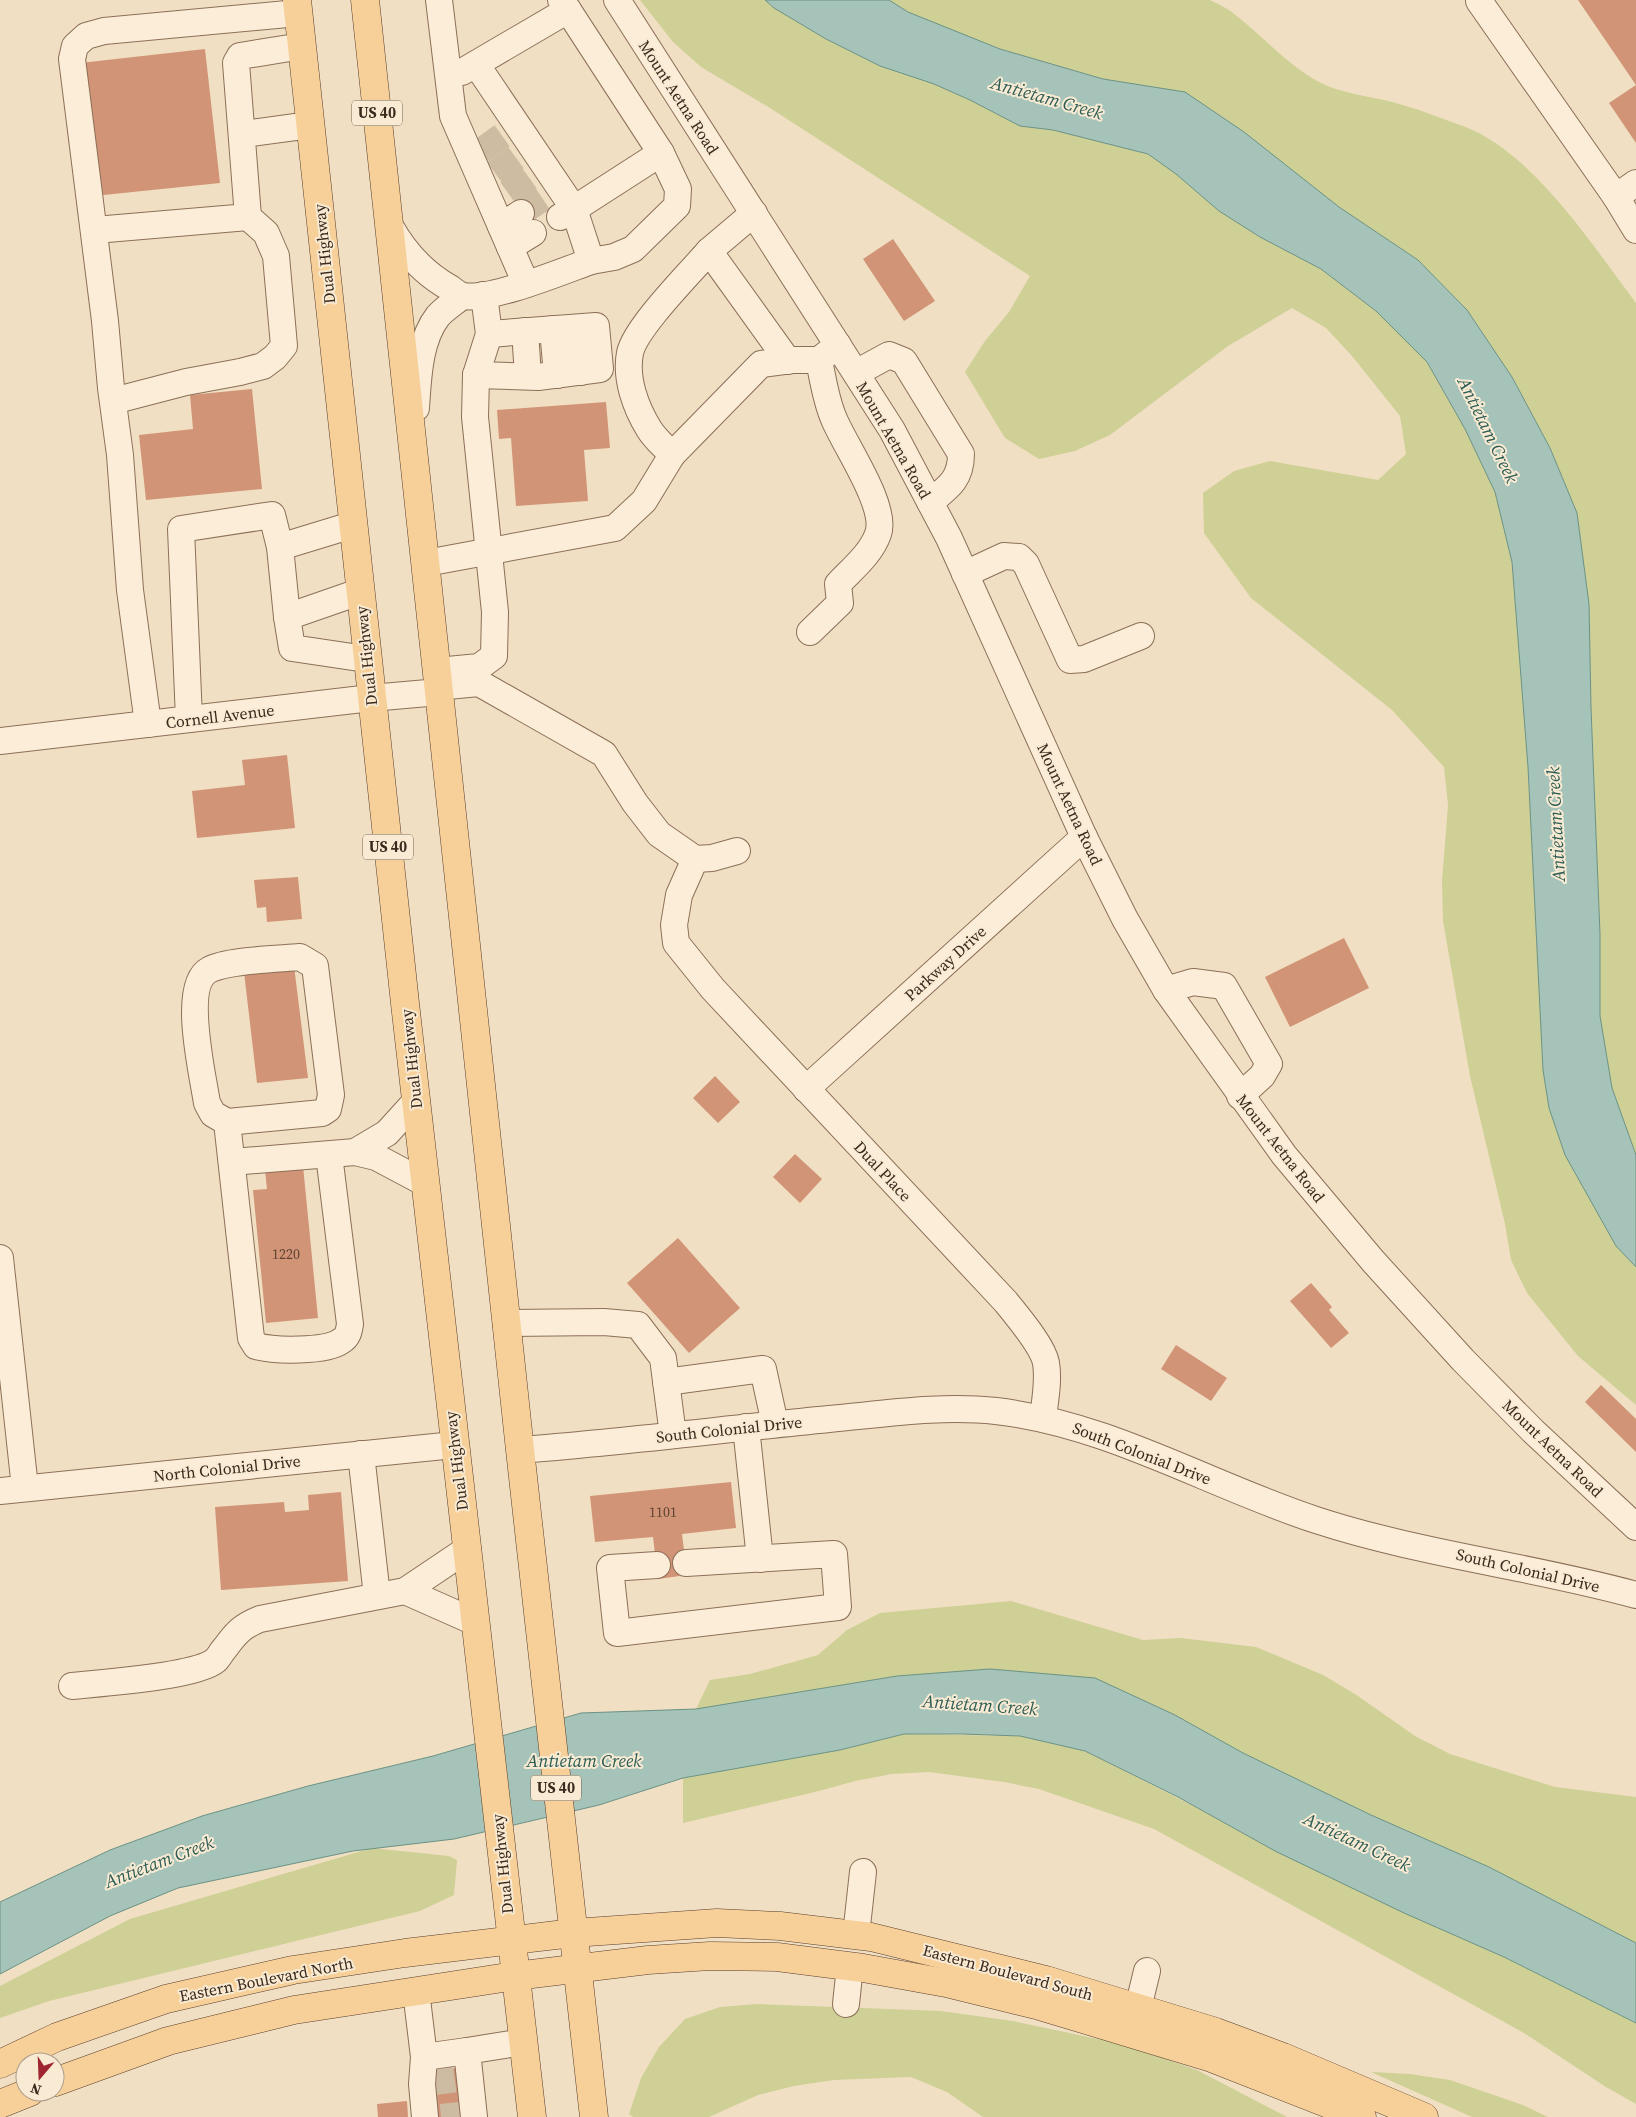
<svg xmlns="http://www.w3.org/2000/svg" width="1636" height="2117" font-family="'Source Serif 4',serif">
<rect width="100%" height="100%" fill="#f1dfc3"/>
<!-- green -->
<g fill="#ced096">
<polygon points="640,0 765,0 774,8 826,39 880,66 934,84 970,100 1020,126 1053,130 1148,154 1176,174 1219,211 1260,237 1321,269 1376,311 1427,362 1465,429 1495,492 1512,562 1528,767 1543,1070 1549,1108 1592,1202 1616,1246 1636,1267 1636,1405 1578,1356 1527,1293 1511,1260 1505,1224 1470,1076 1443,921 1442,881 1448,805 1444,767 1392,710 1251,598 1204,533 1203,493 1234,471 1270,461 1378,480 1406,454 1400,416 1352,356 1326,328 1292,308 1228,346 1110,435 1075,451 1039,459 1005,438 965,372 985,341 1009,312 1030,276 770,108 701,67 673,42"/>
<path d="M 889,0 L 1210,0 C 1218,4 1227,8 1233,13 C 1262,35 1286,64 1319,82 C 1339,93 1369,96 1392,102 C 1416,108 1440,118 1463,126 C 1533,152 1592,245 1636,303 L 1636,1155 L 1612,1088 L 1600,1016 L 1600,934 L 1591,708 L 1589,604 L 1577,513 L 1550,448 L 1512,377 L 1467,310 L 1418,260 L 1339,207 L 1185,92 L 1103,79 L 999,49 L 908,12 Z"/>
<polygon points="1011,1601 1143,1640 1181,1638 1256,1647 1323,1675 1355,1694 1415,1736 1450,1754 1555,1787 1636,1797 1636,1943 1489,1867 1371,1815 1243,1753 1175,1715 1095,1678 897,1676 696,1709 710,1680 750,1674 818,1655 847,1630 880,1613"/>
<polygon points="904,1734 1020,1736 1085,1751 1404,1913 1504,1957 1636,2023 1636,2104 1606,2087 1524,2033 1154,1829 1039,1789 1004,1782 929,1772 892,1774 855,1781 819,1791 683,1823 683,1778 840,1750"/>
<polygon points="372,1848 449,1856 457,1860 454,1895 420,1911 49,2001 0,2018 0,1986 130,1919"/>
<polygon points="757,2004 941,2011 1013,2021 1126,2045 1197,2070 1287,2117 983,2117 947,2092 911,2077 834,2080 794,2086 758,2095 709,2117 633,2117 629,2114 641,2078 659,2047 685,2019 720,2007"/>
<polygon points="1371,2072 1410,2074 1450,2080 1523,2105 1548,2117 1472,2117"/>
</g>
<!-- water -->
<g fill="#a5c3b8" stroke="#6b9285">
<polygon points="765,0 889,0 908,12 1000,49 1103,79 1185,92 1244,132 1339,207 1418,260 1467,310 1512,377 1550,448 1577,513 1589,604 1591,708 1600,934 1600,1016 1612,1088 1636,1155 1636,1267 1616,1246 1565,1155 1549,1108 1543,1070 1528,767 1512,562 1495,492 1465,429 1427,362 1376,311 1321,269 1260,237 1219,211 1176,174 1148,154 1053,130 1020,126 970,100 934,84 880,66 826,39 774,8"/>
<polygon points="990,1669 1095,1678 1175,1715 1243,1753 1371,1815 1489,1867 1636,1943 1636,2023 1504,1957 1404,1913 1275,1851 1178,1797 1085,1751 1020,1736 962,1734 904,1734 840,1750 683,1778 599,1805 454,1839 353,1851 178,1888 110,1916 0,1974 0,1902 110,1850 202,1816 308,1786 433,1756 581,1713 696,1709 897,1676"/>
</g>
<!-- building -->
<g fill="#d19476">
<polygon points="1578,0 1636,0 1636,143 1609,103 1636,85"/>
<polygon points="205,49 220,183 94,196 80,63"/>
<polygon points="893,239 935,301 904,321 863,259"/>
<polygon points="252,389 262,489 146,500 139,435 193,429 190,395"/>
<polygon points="606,402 610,448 584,450 588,501 516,506 511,438 499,439 497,410"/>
<polygon points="287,755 295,828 197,838 192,791 245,785 242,760"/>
<polygon points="298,877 302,919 267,922 266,907 257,908 254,880"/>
<polygon points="1344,938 1369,988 1290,1027 1265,977"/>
<polygon points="294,966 308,1078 257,1083 244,972"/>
<polygon points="715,1076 740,1102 718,1123 693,1098"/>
<polygon points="795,1154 822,1179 800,1203 773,1177"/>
<polygon points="303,1166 318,1318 266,1323 253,1190 267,1189 265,1170"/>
<polygon points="678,1238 740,1308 689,1353 627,1283"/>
<polygon points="1311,1283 1332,1307 1329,1310 1349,1333 1331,1348 1290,1301"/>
<polygon points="1176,1345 1227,1378 1211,1401 1161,1369"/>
<polygon points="1601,1385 1636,1419 1636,1452 1585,1402"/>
<polygon points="731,1482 736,1528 682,1534 687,1575 658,1579 653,1537 595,1542 590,1496"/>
<polygon points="341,1492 348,1581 221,1590 215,1507 284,1502 285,1512 309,1510 308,1495"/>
<polygon points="456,2068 460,2117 432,2117 428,2071"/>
<polygon points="407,2101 408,2117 378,2117 377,2104"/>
</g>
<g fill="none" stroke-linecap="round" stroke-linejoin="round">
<!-- minor-tunnel -->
<g stroke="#cdbba2" stroke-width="26" stroke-dasharray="26 13" stroke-linecap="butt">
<polyline points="481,151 506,133"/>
<polyline points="495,173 521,154"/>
<polyline points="508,193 533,175"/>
<polyline points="521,213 546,196"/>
<polyline points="429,2083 457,2079"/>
<polyline points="441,2117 460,2115"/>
</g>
<!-- minor casing -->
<g stroke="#8c6f58" stroke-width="28">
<g id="minor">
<polyline points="439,0 453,116 526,284"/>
<polyline points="617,0 892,430 949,538 1084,837 1125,919 1166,990 1284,1155 1373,1261 1463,1360 1533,1431 1636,1527"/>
<polyline points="1479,1 1616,197 1636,230"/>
<polyline points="568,10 661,153 678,189 677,206 633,249 614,257 591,261"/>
<polyline points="476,64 574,209 661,153"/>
<polyline points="462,72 568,10 561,0"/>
<polyline points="243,134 310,125"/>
<polyline points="1616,197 1636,183"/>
<polyline points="754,213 709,251 788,361"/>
<path d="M 390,226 C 405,253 423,273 450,288 C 454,291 459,295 463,296 C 491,301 563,271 591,261 L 574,209 L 560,217"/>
<polyline points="501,226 521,213"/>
<polyline points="95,230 248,217 236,63 240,56 302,46"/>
<polyline points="510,247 533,233"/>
<polyline points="576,328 581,372"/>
<polyline points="553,329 557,375"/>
<polyline points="525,331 528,376"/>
<path d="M 856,373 L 889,355 L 904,361 L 961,454 C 961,479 949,487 930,502"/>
<polyline points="476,375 538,377 600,369 596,326 489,334"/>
<polyline points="113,401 186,382 240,372 263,366 275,357 284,346 276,256 266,233 248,217"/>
<path d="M 416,408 C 418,379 419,340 438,316 C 444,309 455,302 462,296"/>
<path d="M 672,455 C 665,447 655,439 649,429 C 636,408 625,379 630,353 C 635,328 690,273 709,251"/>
<polyline points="280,547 352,525"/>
<polyline points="426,563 615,528 644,501 672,455 761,364 792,360 819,360 838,345"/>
<polyline points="965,574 1004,556 1019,557 1026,564 1070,660 1084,659 1141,636"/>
<polyline points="287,617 359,592"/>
<path d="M 810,632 L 840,603 L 838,584 C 852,569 871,554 878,534 C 888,507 845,446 834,419 C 826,401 823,380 819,360"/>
<polyline points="437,671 479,667 494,656 495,612 475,417 476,375 489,334 484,295"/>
<polyline points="447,686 479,683 604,754 635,803 659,834 695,859 712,858 737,851"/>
<polyline points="189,719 181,529 272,515 280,547 287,617 292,648 366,659"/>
<polyline points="148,724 130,590 120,455 111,388 105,321 72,59 75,46 86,36 104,31 298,13"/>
<polyline points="0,741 371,698 439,692"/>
<path d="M 695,859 L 679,895 L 674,925 L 676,943 L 713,989 L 1006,1302 C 1017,1316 1043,1346 1046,1363 C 1049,1381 1045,1400 1043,1418"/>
<path d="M 300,957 L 315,966 L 331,1095 L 328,1109 L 322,1113 L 227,1122 L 213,1114 L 207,1103 C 203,1076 181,985 209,970 C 227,960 278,959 300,957 Z"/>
<polyline points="1166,990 1193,982 1224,986 1269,1064 1262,1076 1240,1096"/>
<polyline points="806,1089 1084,837"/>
<path d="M 227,1122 L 251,1338 L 256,1346 C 274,1351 326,1352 341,1341 C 348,1337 349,1331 350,1324 L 329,1155"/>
<polyline points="355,1152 387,1133 416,1101"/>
<polyline points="232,1162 355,1152 376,1157 425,1183"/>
<polyline points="0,1258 25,1488"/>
<polyline points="506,1323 604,1322 638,1325 663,1358 673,1435"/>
<polyline points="666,1382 763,1369 775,1424"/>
<polyline points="746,1427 760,1559"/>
<path d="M 520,1450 C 623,1442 726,1429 829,1419 C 884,1414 941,1405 996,1411 C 1109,1424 1209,1485 1316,1520 C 1420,1554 1531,1566 1636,1595"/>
<polyline points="361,1454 377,1596"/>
<polyline points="0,1491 454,1445"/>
<polyline points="657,1565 610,1568 617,1633 838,1607 834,1554 686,1563"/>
<polyline points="405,1591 475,1622"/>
<path d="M 72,1686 C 101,1683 196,1677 216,1660 C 219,1657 222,1651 225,1648 C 236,1633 242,1626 260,1619 L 405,1591 L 466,1550"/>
<polyline points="856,1935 863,1872"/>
<polyline points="416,1991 424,2057 422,2084 425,2117"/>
<polyline points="846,2004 850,1966"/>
<polyline points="1138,2008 1147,1971"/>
<polyline points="424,2057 467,2051"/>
<polyline points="474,2117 467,2051 523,2042"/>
</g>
</g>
<!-- major casing -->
<g stroke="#5a3e2d" stroke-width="29">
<g id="major">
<path d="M 297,0 C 372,706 448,1412 532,2117"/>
<polyline points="365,0 520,1450 594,2117"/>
<polyline points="0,2064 57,2037 166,1999 293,1970 405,1953 573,1933 717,1923 780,1926 871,1937 1046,1980 1216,2032 1283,2057 1424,2117"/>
<polyline points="55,2082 168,2041 294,2010 515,1976 648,1960 710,1956 777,1957 863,1968 946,1983 1040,2006 1209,2057 1362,2117"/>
<polyline points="0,2104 30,2092"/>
</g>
</g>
<!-- minor -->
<use href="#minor" stroke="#fbedd7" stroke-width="26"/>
<!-- major -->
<use href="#major" stroke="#f6d098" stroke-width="28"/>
</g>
<g text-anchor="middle" stroke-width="4" stroke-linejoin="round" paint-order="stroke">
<!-- number labels -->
<g font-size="14" fill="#604433">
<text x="286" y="1259">1220</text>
<text x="663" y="1517">1101</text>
</g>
<!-- shield labels -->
<g fill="#f8ead3" stroke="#746354" stroke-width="1">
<rect x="352" y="100.5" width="50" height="25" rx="4"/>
<rect x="363" y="834.5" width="50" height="25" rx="4"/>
<rect x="531" y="1775.5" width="50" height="25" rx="4"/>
</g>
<g font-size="15" font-weight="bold" fill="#3b291d">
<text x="377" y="118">US 40</text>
<text x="388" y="852">US 40</text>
<text x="556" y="1793">US 40</text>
</g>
<!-- street labels -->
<g font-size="16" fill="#3b291d" stroke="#f8ead3">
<text transform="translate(679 97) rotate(57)" y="6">Mount Aetna Road</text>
<text transform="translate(324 254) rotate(-96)" y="6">Dual Highway</text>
<text transform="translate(894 440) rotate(60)" y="6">Mount Aetna Road</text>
<text transform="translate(366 656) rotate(-96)" y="6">Dual Highway</text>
<text transform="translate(220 716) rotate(-7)" y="6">Cornell Avenue</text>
<text transform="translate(1070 804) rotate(65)" y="6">Mount Aetna Road</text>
<text transform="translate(945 963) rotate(-42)" y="6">Parkway Drive</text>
<text transform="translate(411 1059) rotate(-96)" y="6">Dual Highway</text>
<text transform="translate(1281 1148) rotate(52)" y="6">Mount Aetna Road</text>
<text transform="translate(883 1171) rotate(47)" y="6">Dual Place</text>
<text transform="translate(729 1429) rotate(-6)" y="6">South Colonial Drive</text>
<text transform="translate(1553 1448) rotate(44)" y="6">Mount Aetna Road</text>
<text transform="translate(1142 1453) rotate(21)" y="6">South Colonial Drive</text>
<text transform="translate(456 1461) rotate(-97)" y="6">Dual Highway</text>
<text transform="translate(227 1468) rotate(-6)" y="6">North Colonial Drive</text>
<text transform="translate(1528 1570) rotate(13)" y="6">South Colonial Drive</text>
<text transform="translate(502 1864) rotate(-96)" y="6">Dual Highway</text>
<text transform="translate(1008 1972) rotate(15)" y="6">Eastern Boulevard South</text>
<text transform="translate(266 1979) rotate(-11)" y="6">Eastern Boulevard North</text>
</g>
<!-- water labels -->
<g font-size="18" font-style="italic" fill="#2c5c54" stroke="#f8ead3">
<text transform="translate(1047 98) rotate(16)" y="6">Antietam Creek</text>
<text transform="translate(1488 430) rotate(64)" y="6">Antietam Creek</text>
<text transform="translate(1556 824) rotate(-93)" y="6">Antietam Creek</text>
<text transform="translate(980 1705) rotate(4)" y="6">Antietam Creek</text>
<text x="584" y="1767">Antietam Creek</text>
<text transform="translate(1357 1842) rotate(25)" y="6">Antietam Creek</text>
<text transform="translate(159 1862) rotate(-21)" y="6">Antietam Creek</text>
</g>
</g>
<!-- north arrow -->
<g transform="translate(40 2077) rotate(199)"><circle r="24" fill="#f8ead3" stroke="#ac9d8a"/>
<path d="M0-4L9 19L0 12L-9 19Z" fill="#9f2531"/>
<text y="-8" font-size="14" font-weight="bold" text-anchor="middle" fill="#3b291d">N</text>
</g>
</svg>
